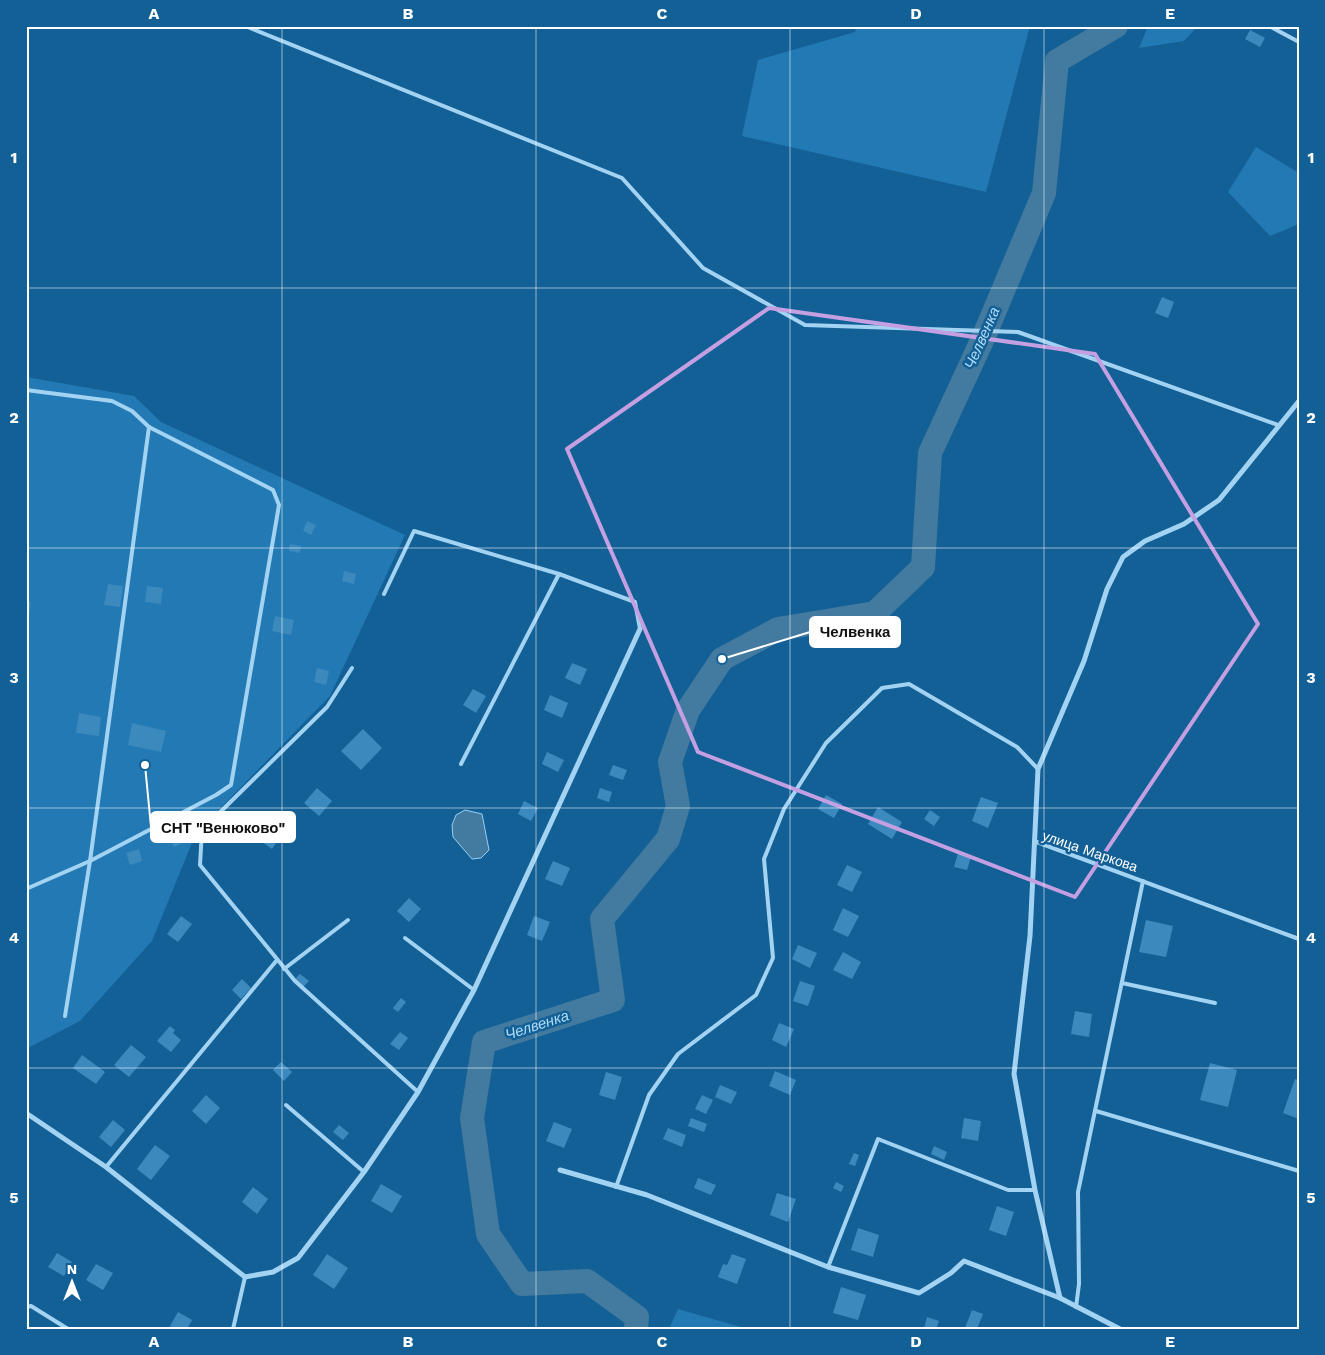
<svg xmlns="http://www.w3.org/2000/svg" width="1325" height="1355" font-family="'Work Sans',sans-serif">
<rect width="100%" height="100%" fill="#136096"/>
<!-- green -->
<g fill="#2279b3">
<polygon points="857,26 1030,26 986,192 742,136 758,60 855,32"/>
<polygon points="1148,26 1198,26 1184,41 1139,48"/>
<polygon points="1256,147 1299,173 1299,224 1270,236 1228,192"/>
<polygon points="26,377 134,396 161,422 405,535 330,696 196,833 152,941 80,1021 26,1049"/>
<polygon points="678,1309 748,1329 669,1329"/>
</g>
<!-- water -->
<polygon fill="#437aa0" stroke="#95d0f6" points="465,810 482,814 489,850 481,858 472,859 453,837 452,825 456,815"/>
<g fill="none" stroke-linecap="round" stroke-linejoin="round">
<!-- river -->
<polyline stroke="#437aa0" stroke-width="24" points="636,1329 637,1317 587,1281 522,1284 488,1234 472,1118 484,1042 613,1000 602,919 668,839 678,806 670,762 688,710 722,659 778,629 875,613 923,567 930,453 984,336 1044,193 1057,61 1116,26"/>
</g>
<!-- building -->
<g fill="#3c89be">
<polygon points="1250,30 1265,38 1260,47 1245,39"/>
<polygon points="1162,297 1174,302 1168,318 1155,313"/>
<polygon points="307,521 316,525 311,535 303,531"/>
<polygon points="290,544 301,546 300,553 289,551"/>
<polygon points="344,571 356,574 354,584 342,581"/>
<polygon points="108,584 123,586 120,607 104,605"/>
<polygon points="147,586 163,588 161,604 145,602"/>
<polygon points="26,601 31,602 28,621 26,621"/>
<polygon points="275,616 294,620 291,635 272,631"/>
<polygon points="572,663 587,669 580,685 565,678"/>
<polygon points="317,668 329,671 326,685 314,682"/>
<polygon points="473,689 486,696 476,713 463,705"/>
<polygon points="550,695 568,703 562,718 544,710"/>
<polygon points="79,713 101,717 99,736 76,733"/>
<polygon points="132,723 166,731 161,752 128,745"/>
<polygon points="363,729 382,748 361,770 341,751"/>
<polygon points="547,752 564,760 558,772 542,764"/>
<polygon points="613,765 627,770 623,780 609,775"/>
<polygon points="317,788 332,801 319,816 304,803"/>
<polygon points="600,788 612,792 609,802 597,798"/>
<polygon points="826,795 842,804 834,818 818,809"/>
<polygon points="981,797 998,803 988,828 972,821"/>
<polygon points="524,801 538,808 531,821 518,814"/>
<polygon points="878,807 902,822 892,839 868,824"/>
<polygon points="930,810 940,817 934,826 924,819"/>
<polygon points="266,812 287,827 272,849 262,842 266,836 255,828"/>
<polygon points="185,827 191,839 174,847 168,836"/>
<polygon points="139,849 142,861 130,865 126,853"/>
<polygon points="958,853 971,857 967,870 954,867"/>
<polygon points="553,861 570,868 562,886 545,879"/>
<polygon points="847,865 862,872 852,892 837,885"/>
<polygon points="409,898 421,909 409,922 397,911"/>
<polygon points="843,908 859,916 848,937 833,930"/>
<polygon points="181,916 192,924 178,942 167,934"/>
<polygon points="534,916 550,922 542,941 527,935"/>
<polygon points="1146,920 1173,926 1166,957 1139,952"/>
<polygon points="798,945 817,953 810,968 792,959"/>
<polygon points="843,952 861,962 852,979 833,970"/>
<polygon points="300,974 309,981 303,987 295,979"/>
<polygon points="242,979 251,988 241,999 232,990"/>
<polygon points="800,981 815,986 808,1006 793,1001"/>
<polygon points="401,998 406,1002 398,1012 393,1008"/>
<polygon points="1075,1011 1092,1014 1089,1037 1071,1034"/>
<polygon points="779,1023 794,1029 786,1047 772,1040"/>
<polygon points="170,1026 175,1030 173,1033 181,1040 171,1052 157,1041"/>
<polygon points="400,1032 408,1038 399,1050 390,1044"/>
<polygon points="131,1045 146,1057 129,1077 114,1065"/>
<polygon points="82,1055 105,1072 96,1084 73,1068"/>
<polygon points="281,1062 292,1072 284,1081 273,1070"/>
<polygon points="1210,1063 1237,1070 1228,1107 1200,1100"/>
<polygon points="775,1071 796,1080 790,1095 769,1086"/>
<polygon points="606,1072 622,1077 615,1100 599,1095"/>
<polygon points="1295,1079 1299,1080 1299,1119 1283,1113"/>
<polygon points="720,1085 737,1092 731,1104 715,1097"/>
<polygon points="206,1095 220,1108 206,1124 192,1111"/>
<polygon points="702,1095 713,1100 706,1114 695,1109"/>
<polygon points="691,1118 707,1124 704,1132 688,1126"/>
<polygon points="964,1118 981,1121 978,1141 961,1138"/>
<polygon points="113,1120 125,1130 111,1147 99,1137"/>
<polygon points="554,1122 572,1129 564,1148 546,1141"/>
<polygon points="339,1125 349,1133 343,1140 333,1132"/>
<polygon points="668,1128 686,1135 682,1147 663,1139"/>
<polygon points="155,1145 170,1156 151,1180 137,1169"/>
<polygon points="934,1146 947,1152 944,1160 931,1154"/>
<polygon points="854,1153 859,1155 855,1166 849,1164"/>
<polygon points="698,1178 716,1185 711,1195 694,1188"/>
<polygon points="836,1182 844,1186 841,1192 833,1188"/>
<polygon points="381,1184 402,1196 392,1213 371,1201"/>
<polygon points="253,1187 268,1199 257,1214 242,1202"/>
<polygon points="777,1193 796,1199 788,1222 770,1215"/>
<polygon points="997,1206 1014,1212 1006,1236 989,1230"/>
<polygon points="858,1228 879,1235 873,1257 851,1250"/>
<polygon points="57,1253 72,1262 64,1276 48,1267"/>
<polygon points="327,1254 348,1268 334,1289 313,1275"/>
<polygon points="732,1254 746,1259 737,1284 718,1277 723,1264 727,1265"/>
<polygon points="96,1264 113,1273 103,1290 86,1280"/>
<polygon points="841,1287 866,1295 858,1320 833,1313"/>
<polygon points="972,1310 983,1314 977,1329 967,1329 965,1328"/>
<polygon points="178,1312 192,1320 187,1329 174,1329 170,1326"/>
<polygon points="927,1317 939,1321 936,1329 924,1329"/>
</g>
<g fill="none" stroke-linecap="round" stroke-linejoin="round">
<!-- lane -->
<g stroke="#a3d3f3" stroke-width="4">
<polyline points="245,26 622,178 703,268 805,325 1018,332 1278,425"/>
<polyline points="1269,26 1299,42"/>
<polyline points="26,390 112,401 132,411 149,427 273,490 279,505 231,785 216,795 90,861 26,889"/>
<polyline points="384,594 414,531 559,574 635,602 640,629"/>
<polyline points="352,668 327,707 202,830 200,865 295,981 418,1092"/>
<polyline points="461,764 559,574"/>
<polyline points="1034,841 1299,939"/>
<polyline points="405,938 474,990"/>
<polyline points="284,969 348,920"/>
<polyline points="1122,983 1215,1003"/>
<polyline points="65,1016 90,861 149,427"/>
<polyline points="286,1105 364,1172"/>
<polyline points="1096,1111 1299,1171"/>
<polyline points="106,1167 277,960"/>
<polyline points="616,1187 649,1095 678,1054 756,995 773,958 764,859 784,809 826,743 882,688 909,684 1017,747 1038,769"/>
<polyline points="828,1267 878,1139 1008,1190 1035,1190"/>
<polyline points="26,1307 31,1306 68,1329"/>
<polyline points="1076,1307 1079,1284 1078,1192 1143,881"/>
<polyline points="233,1329 245,1277"/>
</g>
<!-- street -->
<g stroke="#a3d3f3" stroke-width="5">
<polyline points="26,1113 106,1167 245,1277 273,1272 298,1258 364,1172 418,1092 474,990 640,629"/>
<polyline points="560,1170 647,1195 828,1267 919,1293 951,1273 964,1261 1060,1298 1120,1329"/>
<polyline points="1060,1298 1035,1190 1014,1074 1030,936 1038,769 1084,661 1107,589 1123,557 1145,541 1184,524 1219,500 1299,401"/>
</g>
</g>
<!-- marked area -->
<path fill="none" stroke="#c4a0e2" stroke-width="4" stroke-linejoin="round" d="M 769,308 L 1095,354 L 1258,624 L 1075,897 L 698,752 L 567,449 Z"/>
<!-- grid -->
<path fill="none" stroke="#fff" stroke-width="1" stroke-opacity="0.55" d="M 282,26 L 282,1329M 536,26 L 536,1329M 790,26 L 790,1329M 1044,26 L 1044,1329M 26,288 L 1299,288M 26,548 L 1299,548M 26,808 L 1299,808M 26,1068 L 1299,1068"/>
<g text-anchor="middle" stroke-width="5" stroke-linejoin="round" paint-order="stroke">
<!-- street labels -->
<g font-size="14" fill="#fff" stroke="#136096">
<text transform="translate(1090 851) rotate(19)" y="5">улица Маркова</text>
</g>
<!-- water labels -->
<g font-size="15" font-style="italic" fill="#afdcf9" stroke="#136096">
<text transform="translate(982 338) rotate(-66)" y="5">Челвенка</text>
<text transform="translate(537 1025) rotate(-18)" y="5">Челвенка</text>
</g>
</g>
<!-- callouts -->
<path fill="none" stroke="#fff" stroke-width="2" d="M722 659L810 632M145 765L151 827"/>
<g fill="#fff" stroke="#136096" stroke-width="2">
<circle cx="722" cy="659" r="5"/>
<circle cx="145" cy="765" r="5"/>
</g>
<g fill="#fff" stroke="#fff" stroke-width="2">
<rect x="810" y="617" width="90" height="30" rx="5"/>
<rect x="151" y="812" width="144" height="30" rx="5"/>
</g>
<g font-size="15" text-anchor="middle" font-weight="bold" fill="#111">
<text x="855" y="637">Челвенка</text>
<text x="223" y="833">СНТ "Венюково"</text>
</g>
<!-- border -->
<rect width="1325" height="1355" fill="none" stroke="#136096" stroke-width="55"/>
<!-- north arrow -->
<g transform="translate(72 1282)" stroke="#136096" stroke-width="4" paint-order="stroke">
<path d="M0-4L9 19L0 12L-9 19Z" fill="#ffffff"/>
<text y="-8" font-size="14" font-weight="bold" text-anchor="middle" fill="#ffffff">N</text>
</g>
<rect x="28" y="28" width="1270" height="1300" fill="none" stroke="#fff" stroke-width="2"/>
<g font-size="16" text-anchor="middle" font-weight="bold" fill="#fff">
<text x="154" y="19">A</text>
<text x="408" y="19">B</text>
<text x="662" y="19">C</text>
<text x="916" y="19">D</text>
<text x="1170" y="19">E</text>
<text x="14" y="163">1</text>
<text x="1311" y="163">1</text>
<text x="14" y="423">2</text>
<text x="1311" y="423">2</text>
<text x="14" y="683">3</text>
<text x="1311" y="683">3</text>
<text x="14" y="943">4</text>
<text x="1311" y="943">4</text>
<text x="14" y="1203">5</text>
<text x="1311" y="1203">5</text>
<text x="154" y="1347">A</text>
<text x="408" y="1347">B</text>
<text x="662" y="1347">C</text>
<text x="916" y="1347">D</text>
<text x="1170" y="1347">E</text>
</g>
</svg>
